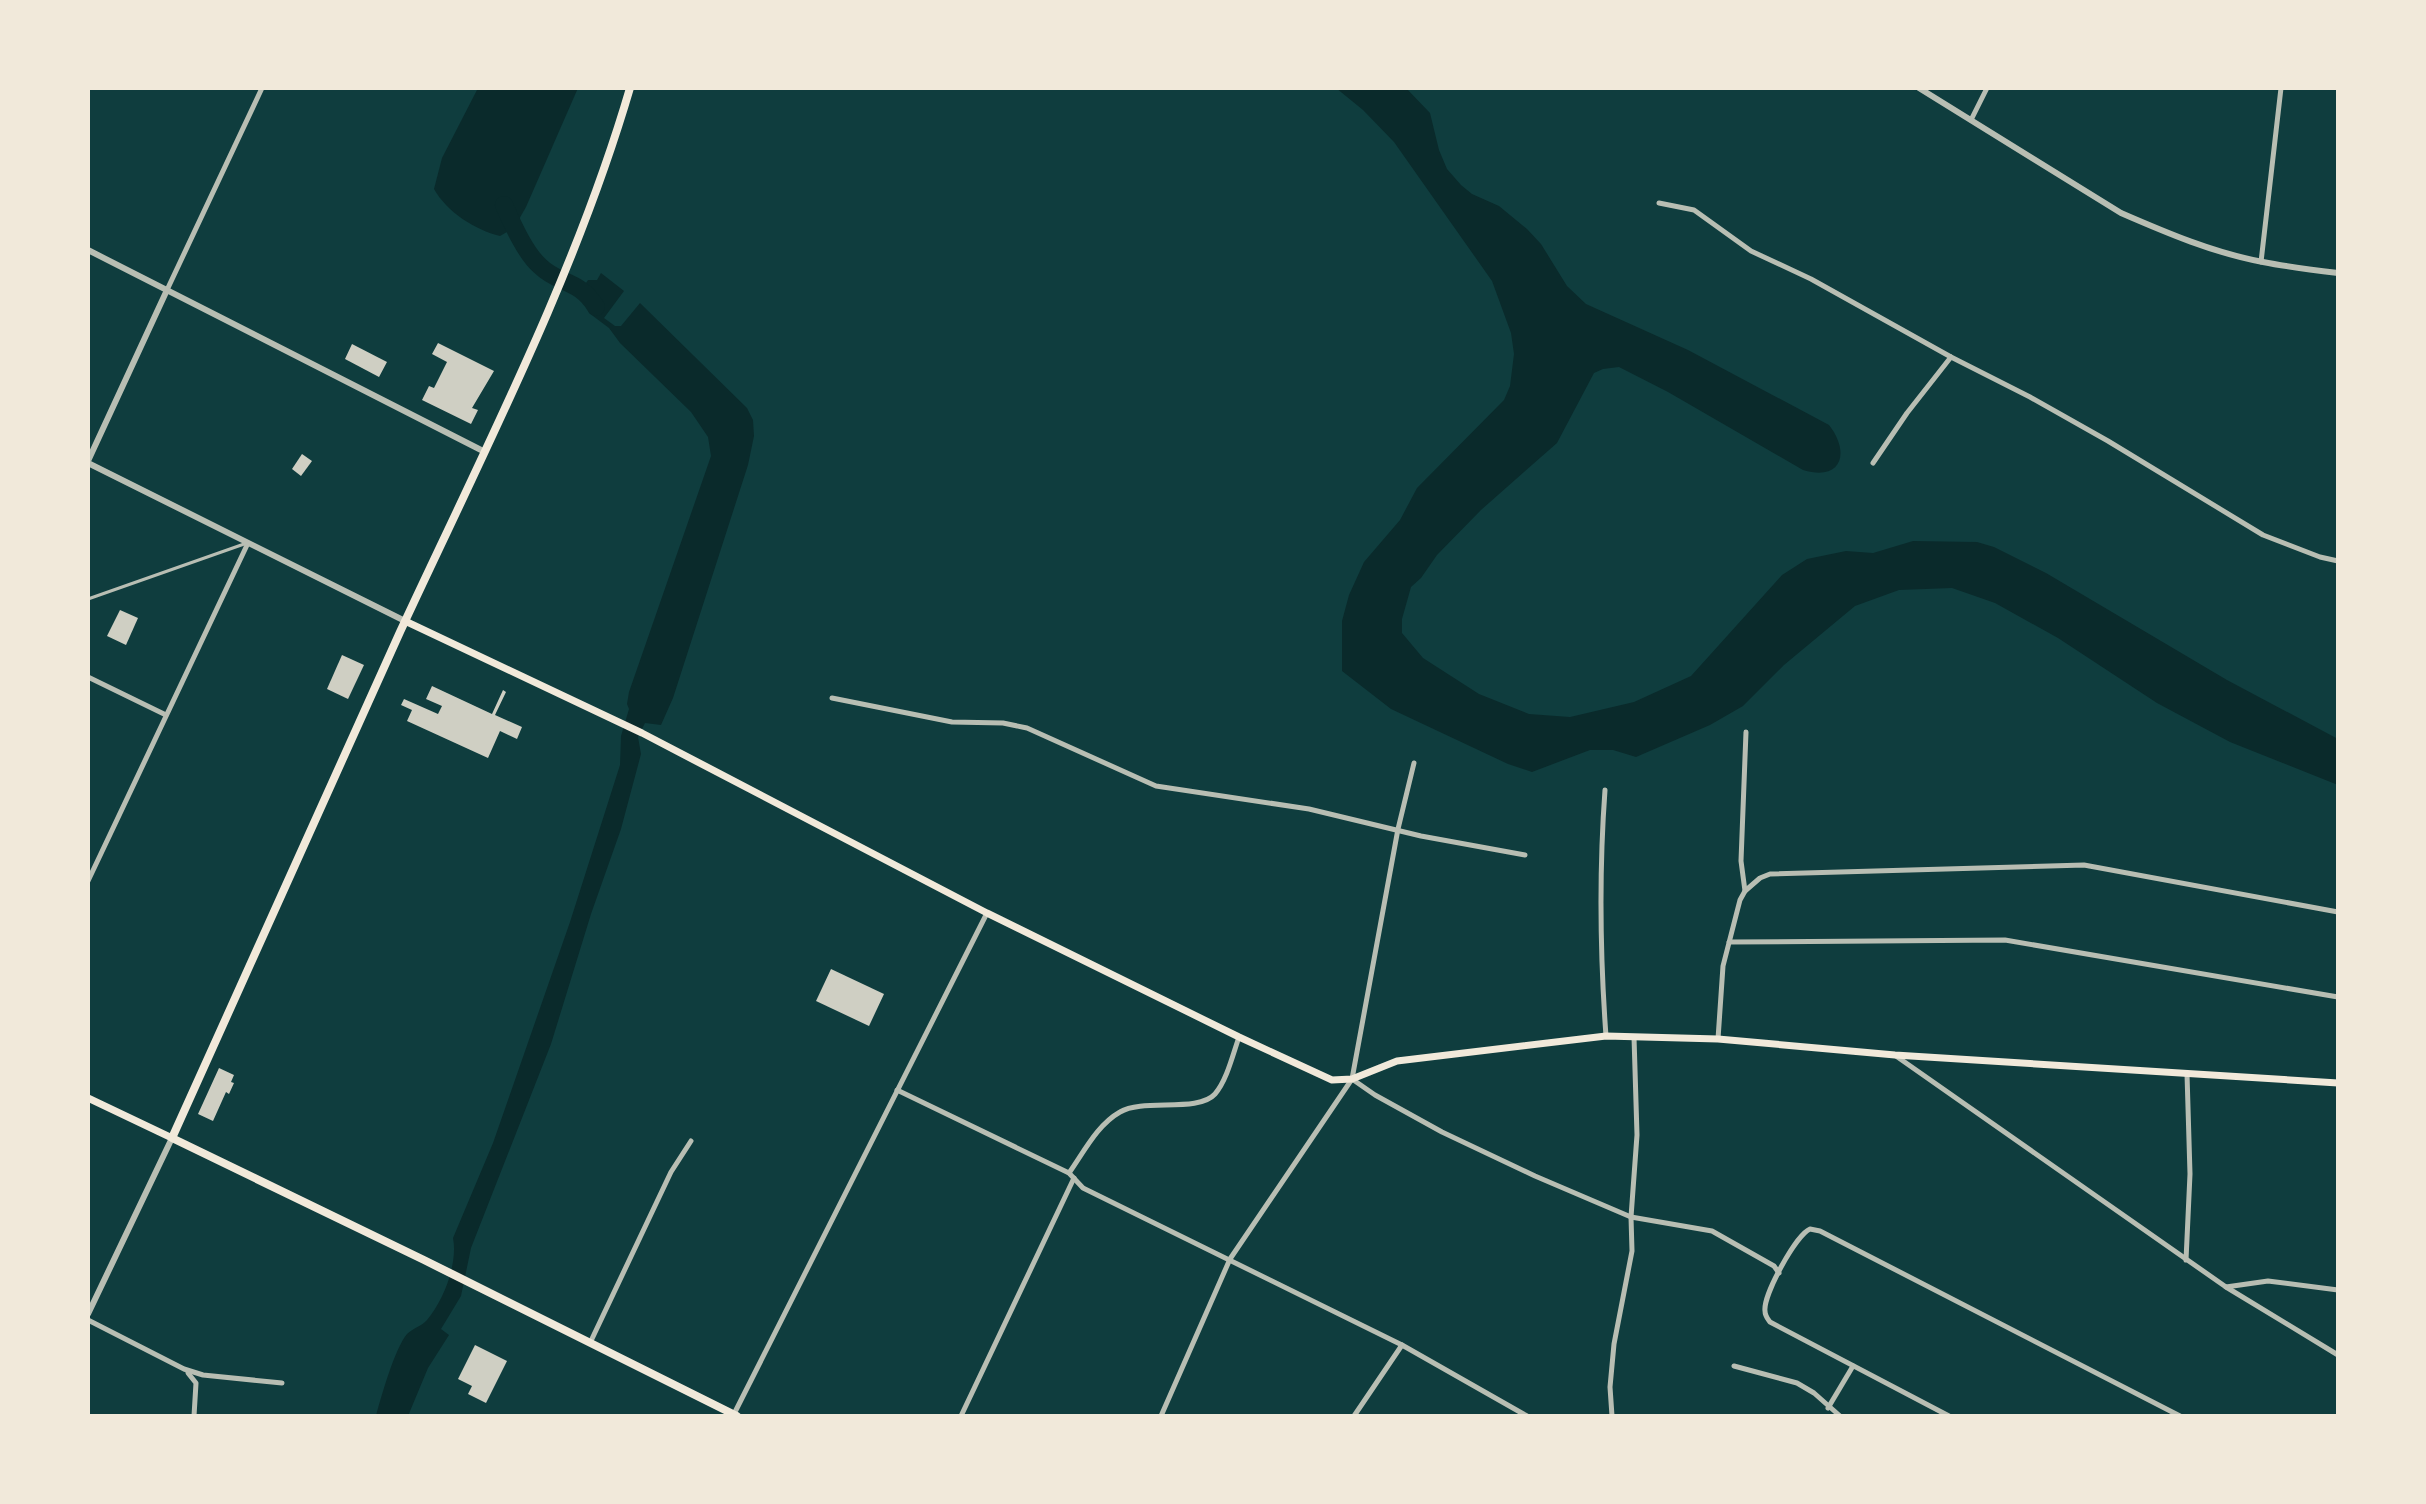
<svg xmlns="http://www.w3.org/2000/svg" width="2426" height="1504" font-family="Inter,sans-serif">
<rect width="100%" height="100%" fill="#0f3d3e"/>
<!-- water -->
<g fill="#0a2a2b">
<path d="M 478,88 L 578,88 L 526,207 L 514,228 L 500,236 C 475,230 447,212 434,189 L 442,158 Z"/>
<path d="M 1336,88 L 1406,88 L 1430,113 L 1439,150 L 1447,169 L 1461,185 L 1472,194 L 1499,206 L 1527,229 L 1541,244 L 1567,286 L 1586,304 L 1688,350 L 1829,425 C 1851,453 1841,482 1803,470 L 1668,392 L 1619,367 L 1603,369 L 1594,373 L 1557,443 L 1481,510 L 1437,555 L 1421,578 L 1411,587 L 1402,619 L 1402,633 L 1423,658 L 1479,694 L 1529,714 L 1570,717 L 1634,702 L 1691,676 L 1782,575 L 1807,559 L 1846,551 L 1873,553 L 1913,541 L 1977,542 L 1994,547 L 2046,573 L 2227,680 L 2338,739 L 2338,785 L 2230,742 L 2157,703 L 2058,638 L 1995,603 L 1952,588 L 1899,590 L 1855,606 L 1784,665 L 1743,706 L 1710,725 L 1636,757 L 1613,750 L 1590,750 L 1532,772 L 1508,764 L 1391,709 L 1342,671 L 1342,621 L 1349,595 L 1364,562 L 1400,520 L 1417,488 L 1504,400 L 1510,386 L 1514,354 L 1511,333 L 1492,281 L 1394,142 L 1363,110 Z"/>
<path d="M 601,273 L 624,291 L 604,318 L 615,326 L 621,326 L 640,303 L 747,408 L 753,420 L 754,436 L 748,465 L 673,698 L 661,725 L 645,723 L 638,737 L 641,754 L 621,829 L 591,914 L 551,1044 L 471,1248 L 461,1296 L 441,1329 L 449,1335 L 428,1368 L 408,1416 L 376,1416 C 381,1397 395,1348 407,1334 C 413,1328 422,1326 427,1320 C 444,1300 458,1263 453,1238 L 493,1143 L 570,922 L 620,765 L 621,736 L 629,709 L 627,704 L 629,692 L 711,456 L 708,437 L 691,412 L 620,343 L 609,328 L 589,313 L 585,300 L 580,292 L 588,280 L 597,280 Z"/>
</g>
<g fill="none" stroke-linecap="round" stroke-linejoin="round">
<!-- river -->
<path stroke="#0a2a2b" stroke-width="18" d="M 504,205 C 512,223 525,253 540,266 C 559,285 579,279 596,307"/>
</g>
<!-- building -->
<g fill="#cfcfc3">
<polygon points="438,343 494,371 472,408 478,410 471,424 422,400 429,386 434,388 447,362 432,354"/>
<polygon points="352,344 387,362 379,377 345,359"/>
<polygon points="302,454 312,461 301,476 292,469"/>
<polygon points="120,610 138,618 126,645 107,636"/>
<polygon points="342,655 364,665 348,699 327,689"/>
<polygon points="432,686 492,714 503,690 506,692 495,715 522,727 517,739 500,731 488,758 407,721 412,710 401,705 404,699 438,714 442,706 426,699"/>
<polygon points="831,969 884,994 869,1026 816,1001"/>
<polygon points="219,1068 234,1075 231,1082 234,1083 229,1094 226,1092 213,1121 198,1114"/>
<polygon points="475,1345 507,1361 486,1403 468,1394 472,1386 458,1379"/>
</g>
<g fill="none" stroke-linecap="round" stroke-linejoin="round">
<!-- pedestrian -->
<polyline stroke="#b8beb3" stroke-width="3" points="88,599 247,543"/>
<!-- minor -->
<g stroke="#b8beb3" stroke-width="5">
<polyline points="1971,120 1987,88"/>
<polyline points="1659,203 1694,210 1751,251 1811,279 1951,357 2030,397 2108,441 2263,535 2320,557 2338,561"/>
<polyline points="2261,262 2281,88"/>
<polyline points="167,290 262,88"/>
<polyline points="1873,463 1907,413 1951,357"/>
<polyline points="88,677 166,715"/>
<polyline points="832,698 952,722 1003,723 1027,728 1156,786 1309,809 1421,836 1525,855"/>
<path d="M 1605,790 C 1599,872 1600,954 1606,1036"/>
<polyline points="88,881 248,543"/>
<polyline points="1745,891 1760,878 1770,874 2084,865 2338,912"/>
<polyline points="1729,942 2005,940 2338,997"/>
<polyline points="1718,1039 1723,966 1740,900 1745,891 1741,861 1746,732"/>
<polyline points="1896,1056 2226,1287 2268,1281 2338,1290"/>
<polyline points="1352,1079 1375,1095 1442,1132 1535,1176 1631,1217 1712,1231 1774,1266 1779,1273"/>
<polyline points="897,1090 1069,1173 1083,1188 1402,1345 1527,1416"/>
<path d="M 1069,1173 C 1084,1152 1097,1125 1120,1112 C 1143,1098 1198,1113 1215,1094 C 1227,1080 1233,1054 1239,1037"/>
<polyline points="2186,1260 2190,1174 2187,1074"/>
<polyline points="2226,1287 2338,1355"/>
<polyline points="88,1320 184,1369 203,1375 282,1383"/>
<polyline points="590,1343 671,1172 691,1141"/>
<polyline points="1734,1366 1797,1383 1814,1393 1840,1416"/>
<polyline points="188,1373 196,1383 194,1416"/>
<polyline points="1828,1408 1853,1366"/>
<polyline points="734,1414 987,913"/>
<polyline points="961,1416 1074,1178"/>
<polyline points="1161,1416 1230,1259 1352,1079 1398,829 1414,763"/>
<polyline points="1354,1416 1402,1345"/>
<polyline points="1612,1416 1610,1387 1614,1344 1632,1251 1631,1217 1637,1135 1634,1037"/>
<path d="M 1949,1416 L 1770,1322 C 1767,1318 1765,1316 1765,1311 C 1763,1295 1796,1235 1810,1229 L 1820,1231 L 2180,1416"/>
</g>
<!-- tertiary -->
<g stroke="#b8beb3" stroke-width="6">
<path d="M 1919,88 L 2121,213 C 2167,233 2214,253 2263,262 C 2288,267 2313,270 2338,273"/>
<polyline points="88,250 485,452"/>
<polyline points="88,461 167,290"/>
<polyline points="88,463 405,621"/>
<polyline points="88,1314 172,1138"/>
</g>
<!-- secondary -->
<polyline stroke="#f1e9da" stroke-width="7" points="405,621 642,733 987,913 1239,1037 1332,1080 1352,1079 1397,1061 1606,1036 1718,1039 1895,1055 2338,1083"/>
<!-- primary -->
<polyline stroke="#f1e9da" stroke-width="7" points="88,1098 172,1138"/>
<!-- trunk -->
<path stroke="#f1e9da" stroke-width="8" d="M 630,88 C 575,276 482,455 400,632 C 323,800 249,970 172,1138 L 424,1260 L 737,1416"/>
</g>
<!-- border -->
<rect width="2426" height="1504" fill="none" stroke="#f1e9da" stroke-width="180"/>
</svg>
